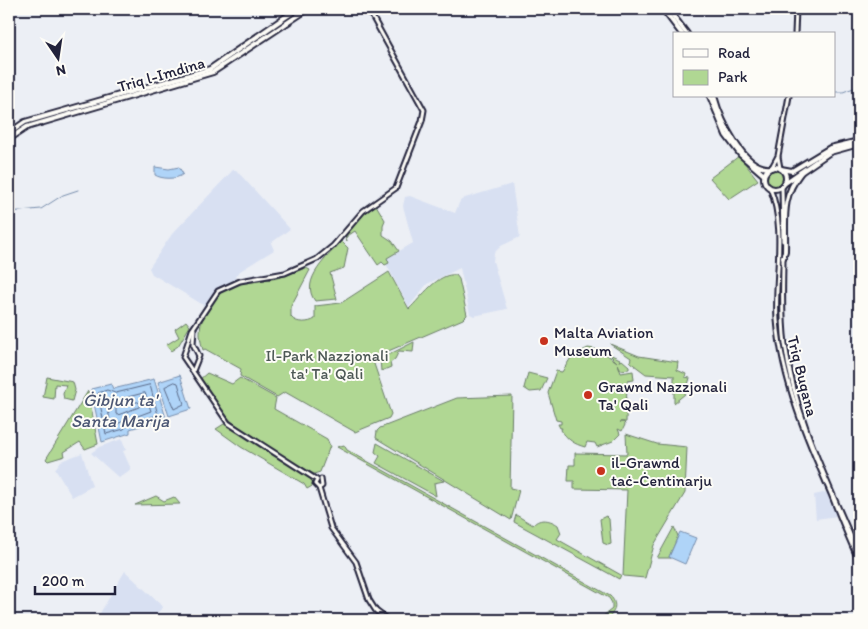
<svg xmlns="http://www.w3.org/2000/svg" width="868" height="629" font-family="Itim,sans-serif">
<rect width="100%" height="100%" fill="#eceff5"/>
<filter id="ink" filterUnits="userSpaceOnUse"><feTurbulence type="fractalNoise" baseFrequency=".02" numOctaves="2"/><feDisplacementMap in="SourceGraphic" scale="10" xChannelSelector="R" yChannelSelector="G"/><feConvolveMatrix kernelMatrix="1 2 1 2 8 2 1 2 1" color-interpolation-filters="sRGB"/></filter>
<g filter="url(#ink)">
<!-- built -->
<g fill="#d8e0f2">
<polygon points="233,170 236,170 290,229 271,243 274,250 240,271 234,280 217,290 205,306 152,274 149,268 172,234"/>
<polygon points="512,184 520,237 501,246 494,253 493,261 507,309 474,316 470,314 460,268 427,284 409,307 384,260 413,243 403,206 405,197 410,196 455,213 460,201 465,198"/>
<polygon points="122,439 126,450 123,451 131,469 119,478 91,453 99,447"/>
<polygon points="82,453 92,486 72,497 55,469 61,461"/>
<polygon points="828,492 837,516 816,519 814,495"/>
<polygon points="125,571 163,607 151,620 96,620"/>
</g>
<!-- green -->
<g fill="#b0d793" stroke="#697c67">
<polygon points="739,156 758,180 729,199 710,178"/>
<circle cx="775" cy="179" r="9"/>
<polygon points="376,205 385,220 383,225 383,235 392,241 399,251 387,258 389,263 385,265 382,262 378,265 355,231 346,237 347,241 345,237 363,215"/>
<path d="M 341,241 L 348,248 L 344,268 L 330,273 L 337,299 L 315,301 C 299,280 329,256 341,241 Z"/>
<path d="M 306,268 L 310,270 L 291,306 L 291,317 C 296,324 309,323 315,319 L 315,306 L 341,303 L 389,272 L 409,309 C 421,298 438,272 456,275 L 459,279 L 467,315 L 463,319 L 372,358 L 391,414 L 389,418 L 355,432 L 285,392 L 277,397 L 240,376 L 241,369 L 205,349 L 203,350 C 198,333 199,325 207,310 C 226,278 246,285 277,278 C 287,276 296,271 306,268 Z"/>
<polygon points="186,321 190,326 178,346 171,351 166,345 179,337 175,329"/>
<polygon points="414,342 413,352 399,351 395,359 390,363 391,367 381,371 380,359"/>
<polygon points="610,344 639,356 678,362 677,370 686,374 685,377 690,378 685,394 674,403 674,376 646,374 630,362 631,358"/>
<path d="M 588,348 L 600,350 L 617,362 L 609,354 L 601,350 L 620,359 L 619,362 L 622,360 L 629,366 L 629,369 L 621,370 L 618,364 L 621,373 L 633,371 L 634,380 L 627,381 L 626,422 L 620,422 L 624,422 L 625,425 L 622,431 L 618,429 L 620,434 L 613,441 L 597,447 L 595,443 L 587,442 L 585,447 C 574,444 568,440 561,430 L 562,428 L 560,428 L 558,424 L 561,424 L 561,421 L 556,420 L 548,393 L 556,371 L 562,372 L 572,356 Z"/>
<polygon points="207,373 232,384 240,378 276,398 274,409 327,439 330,446 320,472 314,474 260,443 231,421 199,380"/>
<polygon points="528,373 547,378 541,391 530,392 524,388"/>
<polygon points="47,377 73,382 75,390 72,401 64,399 63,394 66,385 55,384 54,399 43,397"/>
<polygon points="88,391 98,444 85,449 80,442 64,452 65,456 48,461 46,459"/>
<polygon points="512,396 510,488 519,490 511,520 376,438 377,431 380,428 457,398"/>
<polygon points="224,424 308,475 314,485 307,489 304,484 241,447 216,429"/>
<polygon points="626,434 657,444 687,447 685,493 654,545 645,578 623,576 627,490 574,489 574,481 568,481 569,465 575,465 575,453 627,454"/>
<polygon points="377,443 444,481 434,483 436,496 376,463 380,456 375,452"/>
<path d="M 344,445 L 347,450 L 610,596 C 619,604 614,614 606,620 L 598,620 L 612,609 L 612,603 L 609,598 L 337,447 Z"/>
<polygon points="156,496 164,501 174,497 180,504 135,505"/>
<path d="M 516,515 L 533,525 C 540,517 551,520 558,525 L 561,533 L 557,539 L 621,575 L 619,579 L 514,522 Z"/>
<polygon points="606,516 609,519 611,544 608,545 603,543 600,519"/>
<polygon points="674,527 678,536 669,557 671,558 657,558"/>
</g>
<!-- water -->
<g fill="#afd4f8" stroke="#778dac">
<path d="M 155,167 L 169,169 L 179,167 L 183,174 C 177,180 161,179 155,175 Z"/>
<polygon points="180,375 191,409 169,416 158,382"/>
<polygon points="154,379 166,418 130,429 130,433 102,442 91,389 111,384 113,389"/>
<polygon points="680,532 696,538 685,564 669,557"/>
</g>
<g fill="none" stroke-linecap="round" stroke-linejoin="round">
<!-- shore -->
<g stroke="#5a6987" stroke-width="1">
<polygon points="175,382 178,383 184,404 174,409 165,387"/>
<polygon points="150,385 158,415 129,424 124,429 106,434 98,393 107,390 115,393"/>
<polygon points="145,393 151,411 111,426 106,399 116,400"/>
<polygon points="138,402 141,404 139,407 118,415 116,414 116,407"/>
</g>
<!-- stream -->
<g stroke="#778dac" stroke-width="1">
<polyline points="834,92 843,92 859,86"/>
<polyline points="9,212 41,209 63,195 78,190"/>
</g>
<!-- secondary casing -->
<g stroke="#22223b" stroke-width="7">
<g id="secondary">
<polyline points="368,9 424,110 422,121 396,188 363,211 333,246 317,259 285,273 240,281 218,291 192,330 183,357 228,423 317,480 315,484 319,488 331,528 356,562 369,600 376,611 388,620"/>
<polyline points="193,371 199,356 193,344 194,329"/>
<polyline points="319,488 322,486 321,479"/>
</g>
</g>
<!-- primary casing -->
<g stroke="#22223b" stroke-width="7">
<g id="primary">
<polyline points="795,34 796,9"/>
<polyline points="778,157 780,168"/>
<polyline points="772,167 778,156 789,96"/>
<polyline points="782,187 783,241"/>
<path d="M 770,188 C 787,229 774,277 777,320 C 782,381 807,439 831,494 C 840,517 849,539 859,561"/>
<path d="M 783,257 C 783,287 781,315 785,344 C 795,419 830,487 859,555"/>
</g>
</g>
<!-- trunk casing -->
<g stroke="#22223b" stroke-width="8">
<g id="trunk">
<polyline points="663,9 682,34"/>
<polyline points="668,9 687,34"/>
<polyline points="710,96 726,135 741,155 764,175"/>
<path d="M 714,96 C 720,118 743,171 771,168"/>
<polyline points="9,133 25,122 210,69 297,9"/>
<polyline points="9,139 27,127 213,72 308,9"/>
<circle cx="775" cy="178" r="11"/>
<polyline points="781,169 792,171 830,148 859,141"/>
<polyline points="785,183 830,152 859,144"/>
<path d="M 783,258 L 785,251 C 786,219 780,199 801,172"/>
</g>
</g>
<!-- secondary -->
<use href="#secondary" stroke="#fdfcf7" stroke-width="3"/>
<!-- primary -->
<use href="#primary" stroke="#fdfcf7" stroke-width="3"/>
<!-- trunk -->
<use href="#trunk" stroke="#fdfcf7" stroke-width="4"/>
</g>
</g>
<!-- markers -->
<g fill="#c8321e" stroke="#fdfcf7" stroke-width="2">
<circle cx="544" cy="341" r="5"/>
<circle cx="588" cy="395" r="5"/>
<circle cx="601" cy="471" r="5"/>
</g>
<g text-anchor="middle" stroke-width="4" stroke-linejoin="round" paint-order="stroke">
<!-- street labels -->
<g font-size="16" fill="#22223b" stroke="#fdfcf7">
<text transform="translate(161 74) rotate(-16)" y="6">Triq l-Imdina</text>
<text transform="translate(803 376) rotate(76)" y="6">Triq Buqana</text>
</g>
<!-- poi labels -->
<g font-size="16" fill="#22223b" stroke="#fdfcf7" text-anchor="start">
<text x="554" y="338">Malta Aviation<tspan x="554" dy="18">Museum</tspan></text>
<text x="598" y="392">Grawnd Nazzjonali<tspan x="598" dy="18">Ta' Qali</tspan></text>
<text x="611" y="468">il-Grawnd<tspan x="611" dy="18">taċ-Ċentinarju</tspan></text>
</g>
<!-- park labels -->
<g font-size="16" fill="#4d5855" stroke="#fdfcf7">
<text x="327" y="361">Il-Park Nazzjonali<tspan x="327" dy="18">ta' Ta' Qali</tspan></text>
</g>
<!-- water labels -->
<g font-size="18" font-style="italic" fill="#4c5774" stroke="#fdfcf7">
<text x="120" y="406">Ġibjun ta'<tspan x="120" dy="21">Santa Marija</tspan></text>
</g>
</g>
<!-- margin -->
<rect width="868" height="629" fill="none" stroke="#fdfcf7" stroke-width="30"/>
<rect x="15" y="15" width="838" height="599" fill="none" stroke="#22223b" stroke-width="2" filter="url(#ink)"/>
<!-- legend -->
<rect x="673" y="32" width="162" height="65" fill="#fdfcf7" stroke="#a5a5ac"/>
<rect x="683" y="49" width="25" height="8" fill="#fdfcf7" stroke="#a5a5ac"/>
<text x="718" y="58" font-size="15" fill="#22223b">Road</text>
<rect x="683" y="70" width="25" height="15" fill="#b0d793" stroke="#a5a5ac"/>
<text x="718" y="82" font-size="15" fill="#22223b">Park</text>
<!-- north arrow -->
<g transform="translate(58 58) rotate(167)" stroke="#fdfcf7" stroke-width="4" paint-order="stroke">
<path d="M0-4L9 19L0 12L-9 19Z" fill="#22223b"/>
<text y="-8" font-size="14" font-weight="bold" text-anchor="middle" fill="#22223b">N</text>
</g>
<!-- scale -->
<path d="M35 586v8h80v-8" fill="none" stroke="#22223b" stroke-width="2.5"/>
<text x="42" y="586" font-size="15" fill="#22223b" stroke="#fdfcf7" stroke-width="4" paint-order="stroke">200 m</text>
</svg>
